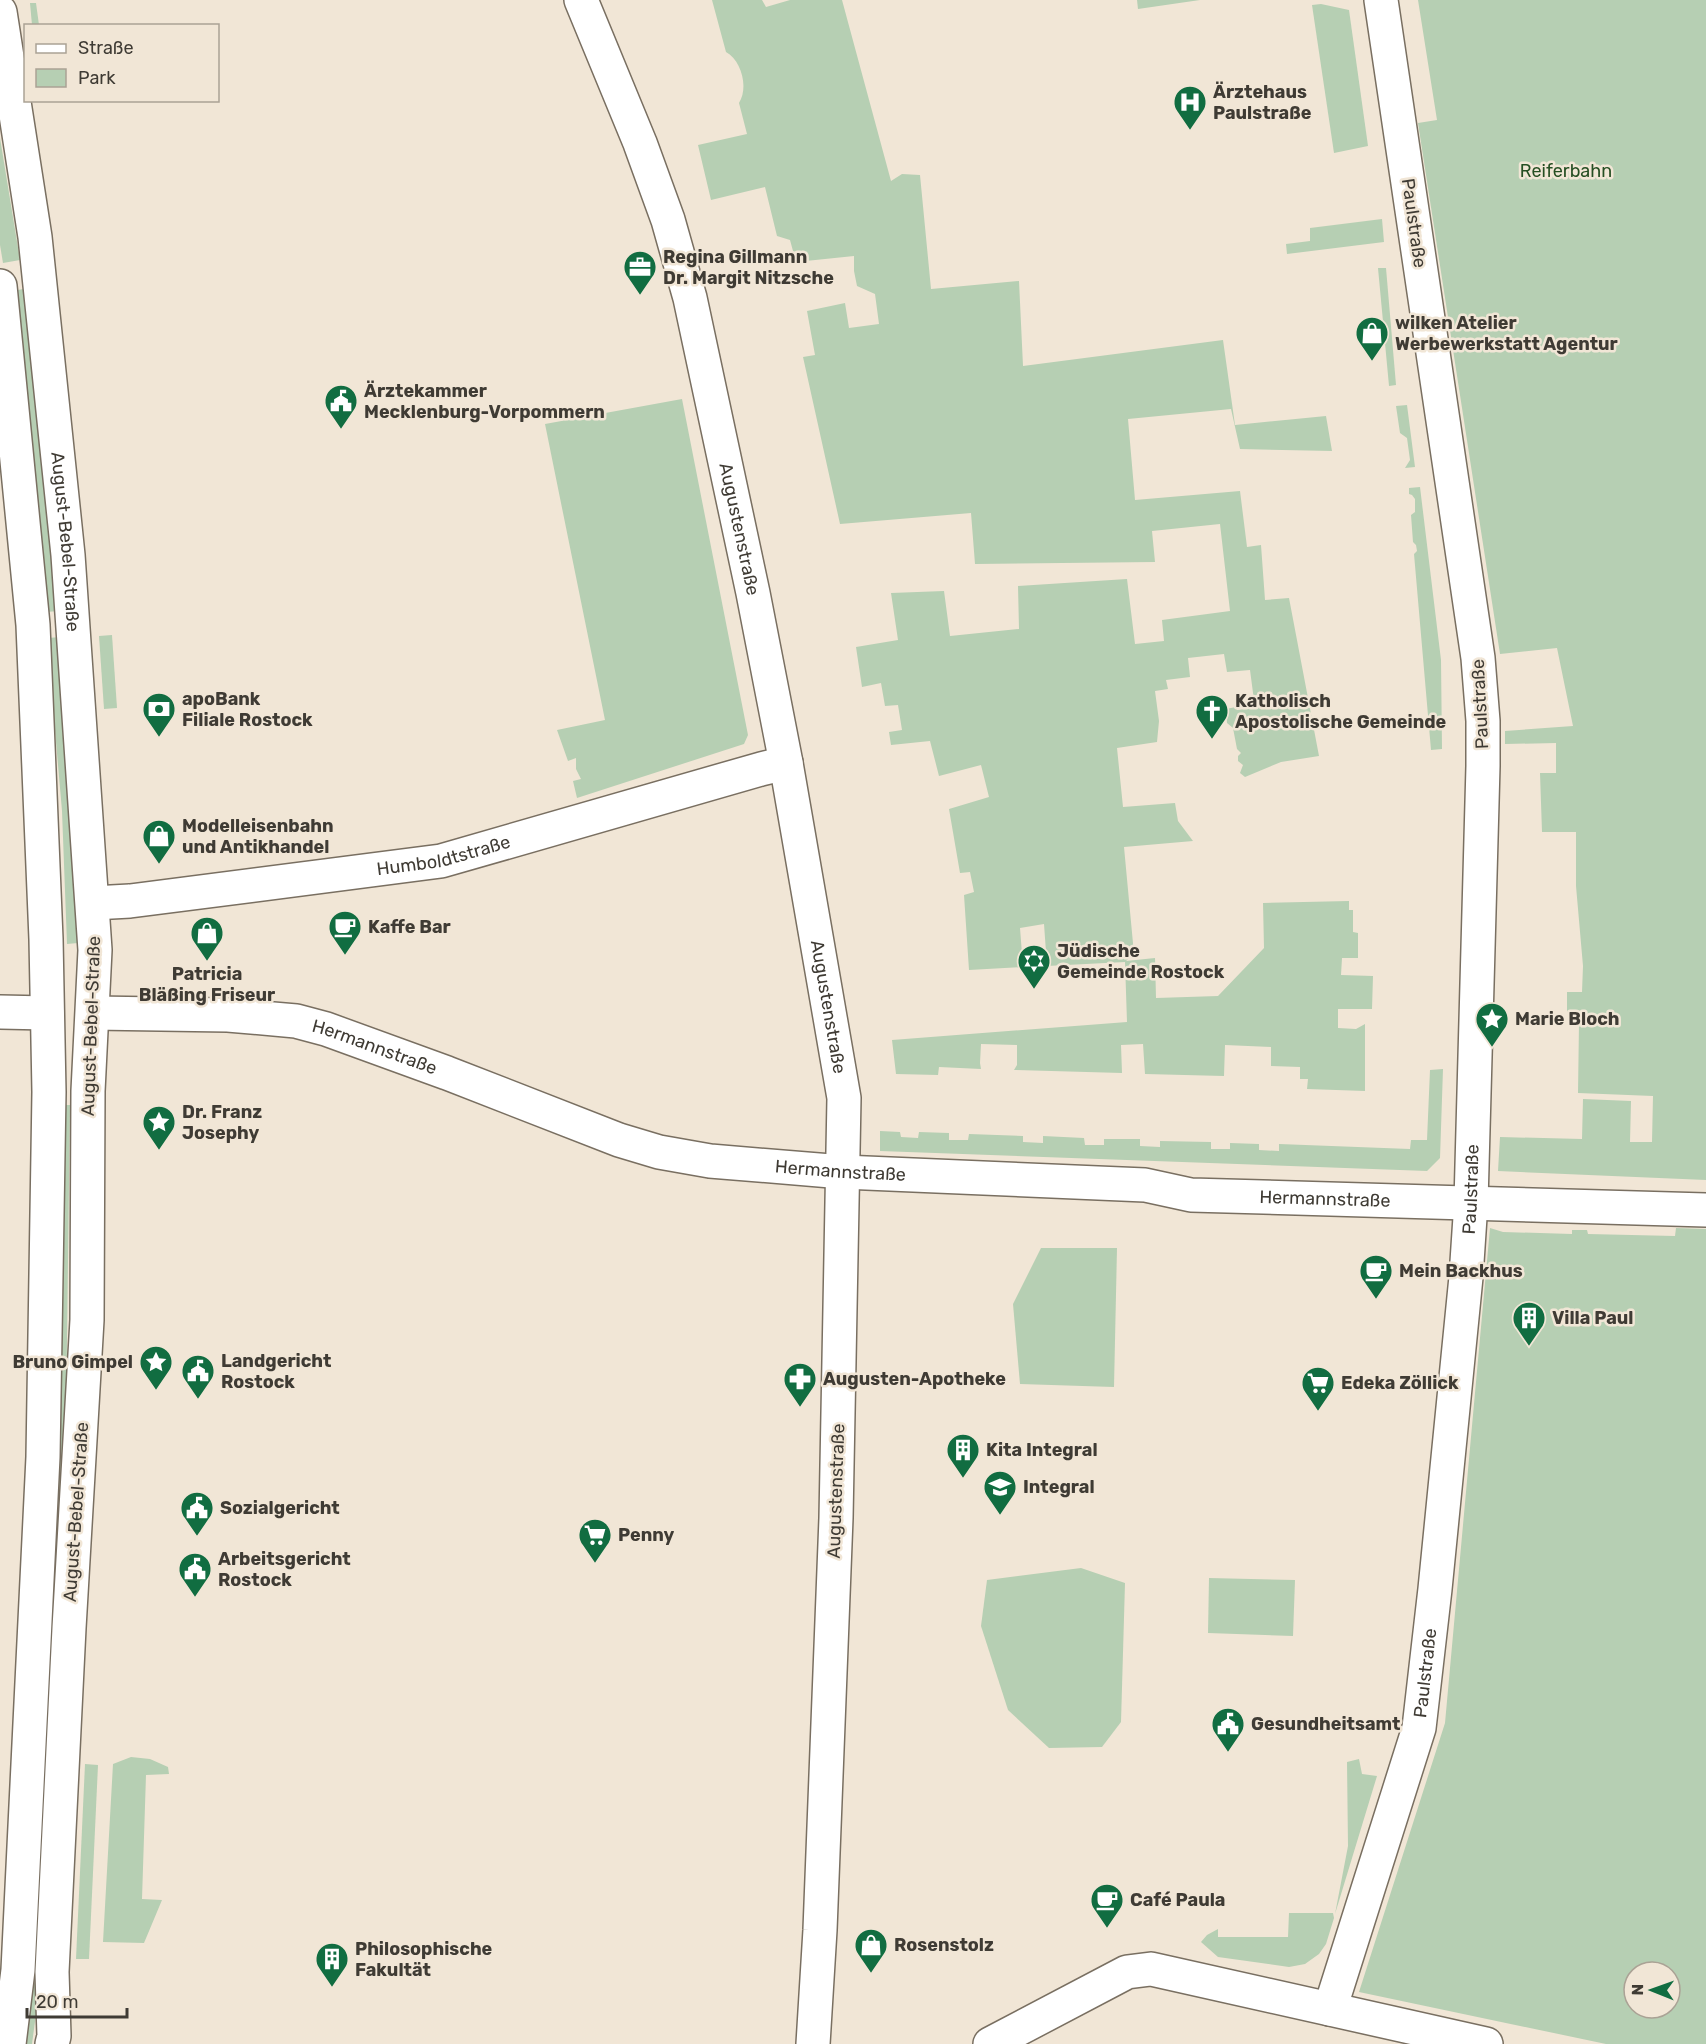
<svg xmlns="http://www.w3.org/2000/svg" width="1706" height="2044" font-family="Rubik,sans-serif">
<rect width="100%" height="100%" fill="#f1e6d6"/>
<!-- green -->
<g fill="#b6cfb3" fill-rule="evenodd">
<path d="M 712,0 L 762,0 L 766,7 L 790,0 L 842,0 L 891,181 L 902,174 L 920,175 L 931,289 L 1019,281 L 1023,366 L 1223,340 L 1235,425 L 1326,416 L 1332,451 L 1240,449 L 1231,409 L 1128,419 L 1135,500 L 1240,491 L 1247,547 L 1261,545 L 1265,600 L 1289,598 L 1319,756 L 1281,762 L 1245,777 L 1240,773 L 1243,765 L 1238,761 L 1238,756 L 1241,753 L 1237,749 L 1233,728 L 1227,723 L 1226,709 L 1236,707 L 1237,710 L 1255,708 L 1250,670 L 1227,672 L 1224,654 L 1188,658 L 1190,677 L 1166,680 L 1168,689 L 1155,691 L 1159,721 L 1157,742 L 1117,748 L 1123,807 L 1175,803 L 1178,821 L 1193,841 L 1124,847 L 1134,954 L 1126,961 L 1155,958 L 1156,998 L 1218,996 L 1264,948 L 1263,903 L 1349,901 L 1349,910 L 1353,910 L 1353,932 L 1358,933 L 1358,958 L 1342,958 L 1341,975 L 1373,976 L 1372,1009 L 1338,1009 L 1338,1028 L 1356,1029 L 1365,1024 L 1365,1091 L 1307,1089 L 1308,1079 L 1300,1079 L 1300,1067 L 1271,1066 L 1271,1047 L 1225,1045 L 1224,1076 L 1145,1074 L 1143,1044 L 1121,1045 L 1122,1073 L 1014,1070 L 1017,1065 L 1017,1045 L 981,1044 L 980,1063 L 981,1069 L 939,1067 L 938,1075 L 896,1074 L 892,1040 L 1127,1022 L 1125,962 L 1047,966 L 1044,924 L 1020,928 L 1023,967 L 969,970 L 964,895 L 974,892 L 970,872 L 960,873 L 949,809 L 989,797 L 981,765 L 939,776 L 930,741 L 891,745 L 889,732 L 902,730 L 898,705 L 885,706 L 881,683 L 862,687 L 856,647 L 898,640 L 891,593 L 944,591 L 950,636 L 1019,629 L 1018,586 L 1127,579 L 1135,644 L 1164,641 L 1162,620 L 1230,611 L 1220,524 L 1152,531 L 1155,562 L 975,564 L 971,513 L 840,524 L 803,357 L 815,355 L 807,311 L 845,303 L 849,328 L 879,324 L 875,294 L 857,286 L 854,271 L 854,256 L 796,262 L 790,240 L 777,236 L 765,187 L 711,200 L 698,145 L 747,134 L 739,103 C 749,87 741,60 726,52 Z"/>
<polygon points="1137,0 1200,0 1138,9"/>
<polygon points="1418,0 1706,0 1706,1180 1498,1171 1500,1137 1582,1139 1583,1099 1631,1101 1630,1142 1652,1142 1653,1096 1578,1093 1579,1023 1567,1021 1567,992 1582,992 1583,966 1576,886 1576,832 1542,832 1540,773 1556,773 1556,743 1505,744 1505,731 1573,726 1557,648 1500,654 1418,123 1437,120"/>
<polygon points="30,3 36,3 39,25 32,25"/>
<polygon points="1321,4 1349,10 1368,146 1334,153 1312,5"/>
<polygon points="0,138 20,260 3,263 0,245"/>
<polygon points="1382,219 1384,242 1287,254 1286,244 1310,241 1310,228"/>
<polygon points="1378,268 1386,268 1396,385 1389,386"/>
<polygon points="28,288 60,611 45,612 13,291"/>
<polygon points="682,399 748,735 744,744 577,798 573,781 581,779 576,769 576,758 568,761 557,730 605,720 545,424"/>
<polygon points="1407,405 1415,467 1405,468 1410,460 1407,438 1400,433 1396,406"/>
<polygon points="1420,487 1441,660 1442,749 1431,750 1414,554 1417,551 1416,545 1413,542 1411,515 1415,512 1415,499 1412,495 1409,494 1409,488"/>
<polygon points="112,635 117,708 104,709 99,636"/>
<polygon points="62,637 74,816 78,943 67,944 62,811 47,638"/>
<polygon points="1443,1069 1440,1158 1427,1171 880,1151 880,1131 900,1132 901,1137 918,1138 919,1132 949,1133 949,1140 968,1140 969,1134 1023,1136 1023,1142 1043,1143 1043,1136 1084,1138 1085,1145 1104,1145 1104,1139 1140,1139 1140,1146 1160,1147 1160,1141 1211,1142 1211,1149 1230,1149 1230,1143 1259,1144 1259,1150 1279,1151 1279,1144 1410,1149 1411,1140 1427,1140 1430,1070"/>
<polygon points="58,1105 70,1105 65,1497 57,1630 49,1631"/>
<path d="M 1490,1228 L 1503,1232 L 1572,1234 L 1572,1230 L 1587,1230 L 1588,1234 L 1675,1236 L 1676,1228 L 1706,1229 L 1706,2044 L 1606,2044 L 1359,1992 L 1445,1723 ZM 1634,1972 L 1670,1972 L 1670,2008 L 1634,2008 Z"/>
<polygon points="1041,1248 1117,1248 1114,1387 1020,1384 1013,1304"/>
<polygon points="1081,1568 1125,1583 1121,1722 1102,1747 1049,1748 1008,1710 981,1626 987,1580"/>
<polygon points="1209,1578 1295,1580 1293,1636 1208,1633"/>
<polygon points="131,1757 150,1759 168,1767 169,1774 146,1775 142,1899 162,1900 144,1943 103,1942 113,1764"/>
<polygon points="1359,1759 1362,1774 1377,1776 1335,1914 1348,1846 1347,1762"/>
<polygon points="85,1764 98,1765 89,1959 76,1959"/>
<polygon points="1289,1913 1333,1913 1334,1918 1326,1944 1319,1954 1305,1964 1289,1967 1218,1957 1201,1942 1207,1935 1218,1929 1218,1937 1288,1937"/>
<polygon points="24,1982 40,1984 32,2044 16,2044"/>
</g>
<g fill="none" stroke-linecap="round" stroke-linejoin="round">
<!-- minor casing -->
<g stroke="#796f61" stroke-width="36">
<g id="minor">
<path id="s1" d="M 581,0 L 640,143 L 668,220 L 690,298 L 753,593 L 786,763 L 844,1098 L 836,1518 L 820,1930 L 813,2044"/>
<path id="s2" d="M 93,903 L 130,901 L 441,861 L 761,769 L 786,763"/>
<polyline points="0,1012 47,1013"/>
<path id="s3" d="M 93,1013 L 228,1015 L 296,1021 L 326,1029 L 447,1073 L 619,1140 L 659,1152 L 710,1161 L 843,1172 L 1145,1185 L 1191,1195 L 1706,1210"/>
<path id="s4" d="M 1330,2009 L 1419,1728 L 1435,1589 L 1466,1277 L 1471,1202 L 1483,766 L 1483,721 L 1478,658 L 1381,0"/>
<polyline points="990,2044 1127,1972 1151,1969 1486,2044"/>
</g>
</g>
<!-- major casing -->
<g stroke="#796f61" stroke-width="36">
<g id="major">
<path id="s5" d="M 0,12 L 35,237 L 68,555 L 95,950 L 88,1091 L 87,1320 L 69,1628 L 52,1972 L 54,2036 L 52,2044"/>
<polyline points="0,286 33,625 46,939 49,1092 43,1457 18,1970 9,2044"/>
</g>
</g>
<!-- minor -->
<use href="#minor" stroke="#fff" stroke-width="33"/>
<!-- major -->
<use href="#major" stroke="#fff" stroke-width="33"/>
</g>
<!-- icons -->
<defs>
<g id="hospital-pin" transform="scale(1.725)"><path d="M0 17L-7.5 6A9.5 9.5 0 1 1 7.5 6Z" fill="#116d41" stroke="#f1e6d6"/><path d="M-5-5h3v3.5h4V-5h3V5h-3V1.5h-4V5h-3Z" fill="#fff"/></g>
<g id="office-pin" transform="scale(1.725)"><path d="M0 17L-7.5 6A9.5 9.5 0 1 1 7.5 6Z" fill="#116d41" stroke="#f1e6d6"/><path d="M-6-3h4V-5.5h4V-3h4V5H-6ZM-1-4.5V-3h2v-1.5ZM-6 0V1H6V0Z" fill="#fff"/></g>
<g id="shop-pin" transform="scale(1.725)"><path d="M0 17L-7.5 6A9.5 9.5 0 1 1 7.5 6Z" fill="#116d41" stroke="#f1e6d6"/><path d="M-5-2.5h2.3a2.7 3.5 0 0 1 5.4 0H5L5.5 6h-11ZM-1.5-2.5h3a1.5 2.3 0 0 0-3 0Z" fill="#fff"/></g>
<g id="civic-pin" transform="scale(1.725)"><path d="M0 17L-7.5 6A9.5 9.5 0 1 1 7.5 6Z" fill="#116d41" stroke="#f1e6d6"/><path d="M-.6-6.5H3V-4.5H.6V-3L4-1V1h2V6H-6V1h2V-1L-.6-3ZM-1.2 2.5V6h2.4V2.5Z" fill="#fff"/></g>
<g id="bank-pin" transform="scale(1.725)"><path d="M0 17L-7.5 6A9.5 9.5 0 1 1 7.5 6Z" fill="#116d41" stroke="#f1e6d6"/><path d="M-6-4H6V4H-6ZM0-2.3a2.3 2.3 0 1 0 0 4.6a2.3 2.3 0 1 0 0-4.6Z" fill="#fff"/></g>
<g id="church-pin" transform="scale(1.725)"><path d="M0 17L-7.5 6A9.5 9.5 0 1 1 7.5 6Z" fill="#116d41" stroke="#f1e6d6"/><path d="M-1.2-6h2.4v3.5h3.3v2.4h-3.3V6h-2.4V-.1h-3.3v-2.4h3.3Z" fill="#fff"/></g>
<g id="cafe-pin" transform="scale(1.725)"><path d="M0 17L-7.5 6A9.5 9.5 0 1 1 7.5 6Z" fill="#116d41" stroke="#f1e6d6"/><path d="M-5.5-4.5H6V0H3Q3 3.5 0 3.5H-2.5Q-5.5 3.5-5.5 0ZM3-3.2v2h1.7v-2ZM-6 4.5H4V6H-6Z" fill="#fff"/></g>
<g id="synagogue-pin" transform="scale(1.725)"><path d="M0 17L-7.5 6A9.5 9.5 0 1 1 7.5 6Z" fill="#116d41" stroke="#f1e6d6"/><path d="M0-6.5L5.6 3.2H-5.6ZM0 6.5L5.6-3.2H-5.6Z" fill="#fff"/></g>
<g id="sight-pin" transform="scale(1.725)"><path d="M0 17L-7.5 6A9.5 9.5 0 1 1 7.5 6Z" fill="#116d41" stroke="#f1e6d6"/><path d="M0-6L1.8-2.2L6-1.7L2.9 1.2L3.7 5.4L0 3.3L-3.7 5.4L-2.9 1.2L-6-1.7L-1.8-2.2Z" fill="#fff"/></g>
<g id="building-pin" transform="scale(1.725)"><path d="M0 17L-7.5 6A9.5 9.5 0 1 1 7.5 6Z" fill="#116d41" stroke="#f1e6d6"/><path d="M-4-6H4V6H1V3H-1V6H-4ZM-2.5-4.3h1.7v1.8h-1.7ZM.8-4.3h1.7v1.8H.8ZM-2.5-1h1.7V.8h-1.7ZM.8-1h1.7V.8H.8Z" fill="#fff"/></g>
<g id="pharmacy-pin" transform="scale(1.725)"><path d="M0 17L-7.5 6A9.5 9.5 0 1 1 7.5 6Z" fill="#116d41" stroke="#f1e6d6"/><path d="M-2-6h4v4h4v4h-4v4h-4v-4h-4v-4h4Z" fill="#fff"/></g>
<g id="supermarket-pin" transform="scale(1.725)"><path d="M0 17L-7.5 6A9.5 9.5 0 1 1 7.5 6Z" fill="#116d41" stroke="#f1e6d6"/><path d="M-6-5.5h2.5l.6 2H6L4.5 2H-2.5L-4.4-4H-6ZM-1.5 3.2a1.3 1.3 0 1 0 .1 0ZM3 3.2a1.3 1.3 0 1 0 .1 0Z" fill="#fff"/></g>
<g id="school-pin" transform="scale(1.725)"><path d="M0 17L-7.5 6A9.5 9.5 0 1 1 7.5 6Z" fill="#116d41" stroke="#f1e6d6"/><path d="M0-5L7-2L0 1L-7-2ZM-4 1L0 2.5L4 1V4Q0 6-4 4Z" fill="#fff"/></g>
</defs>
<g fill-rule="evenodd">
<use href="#hospital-pin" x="1190" y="102"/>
<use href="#office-pin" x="640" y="267"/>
<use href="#shop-pin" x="1372" y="333"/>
<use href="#civic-pin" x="341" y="401"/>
<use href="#bank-pin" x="159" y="709"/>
<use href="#church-pin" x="1212" y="711"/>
<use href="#shop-pin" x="159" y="836"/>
<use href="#cafe-pin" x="345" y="927"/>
<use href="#shop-pin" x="207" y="933"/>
<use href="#synagogue-pin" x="1034" y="961"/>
<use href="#sight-pin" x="1492" y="1019"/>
<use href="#sight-pin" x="159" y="1122"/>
<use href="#cafe-pin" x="1376" y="1271"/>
<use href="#building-pin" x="1529" y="1318"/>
<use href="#sight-pin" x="156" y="1362"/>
<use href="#civic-pin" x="198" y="1371"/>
<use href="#pharmacy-pin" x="800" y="1379"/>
<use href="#supermarket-pin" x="1318" y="1383"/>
<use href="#building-pin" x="963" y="1450"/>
<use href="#school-pin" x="1000" y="1487"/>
<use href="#civic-pin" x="197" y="1508"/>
<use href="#supermarket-pin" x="595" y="1535"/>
<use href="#civic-pin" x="195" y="1569"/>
<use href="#civic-pin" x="1228" y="1724"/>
<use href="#cafe-pin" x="1107" y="1900"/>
<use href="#shop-pin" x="871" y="1945"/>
<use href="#building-pin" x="332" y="1959"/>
</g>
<g text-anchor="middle" stroke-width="5" stroke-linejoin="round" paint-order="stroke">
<!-- poi labels -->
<g font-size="18" font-weight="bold" fill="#3f3b34" stroke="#f1e6d6" text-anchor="start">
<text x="1213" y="98">Ärztehaus<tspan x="1213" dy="21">Paulstraße</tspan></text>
<text x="663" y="263">Regina Gillmann<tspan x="663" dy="21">Dr. Margit Nitzsche</tspan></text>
<text x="1395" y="329">wilken Atelier<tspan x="1395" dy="21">Werbewerkstatt Agentur</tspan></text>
<text x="364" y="397">Ärztekammer<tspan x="364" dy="21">Mecklenburg-Vorpommern</tspan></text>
<text x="182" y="705">apoBank<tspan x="182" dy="21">Filiale Rostock</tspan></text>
<text x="1235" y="707">Katholisch<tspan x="1235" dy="21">Apostolische Gemeinde</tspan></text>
<text x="182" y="832">Modelleisenbahn<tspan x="182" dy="21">und Antikhandel</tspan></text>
<text x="368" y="933">Kaffe Bar</text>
<text x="1057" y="957">Jüdische<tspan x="1057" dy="21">Gemeinde Rostock</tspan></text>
<text x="207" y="980" text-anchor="middle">Patricia<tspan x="207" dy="21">Bläßing Friseur</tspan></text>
<text x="1515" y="1025">Marie Bloch</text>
<text x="182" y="1118">Dr. Franz<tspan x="182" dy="21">Josephy</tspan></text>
<text x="1399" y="1277">Mein Backhus</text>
<text x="1552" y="1324">Villa Paul</text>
<text x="221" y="1367">Landgericht<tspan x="221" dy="21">Rostock</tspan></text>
<text x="133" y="1368" text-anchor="end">Bruno Gimpel</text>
<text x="823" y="1385">Augusten-Apotheke</text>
<text x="1341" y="1389">Edeka Zöllick</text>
<text x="986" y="1456">Kita Integral</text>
<text x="1023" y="1493">Integral</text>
<text x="220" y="1514">Sozialgericht</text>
<text x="618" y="1541">Penny</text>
<text x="218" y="1565">Arbeitsgericht<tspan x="218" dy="21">Rostock</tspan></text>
<text x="1251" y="1730">Gesundheitsamt</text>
<text x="1130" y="1906">Café Paula</text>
<text x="894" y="1951">Rosenstolz</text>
<text x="355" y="1955">Philosophische<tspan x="355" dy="21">Fakultät</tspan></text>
</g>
<!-- park labels -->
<g font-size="18" fill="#264f23" stroke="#f1e6d6">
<text x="1566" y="177">Reiferbahn</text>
</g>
<!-- street labels -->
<g font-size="18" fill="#3f3b34" stroke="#f1e6d6">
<text transform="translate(1414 223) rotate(82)" y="6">Paulstraße</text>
<text dy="6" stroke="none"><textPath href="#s1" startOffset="554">Augustenstraße</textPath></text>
<text dy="6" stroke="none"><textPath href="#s5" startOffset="534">August-Bebel-Straße</textPath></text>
<text transform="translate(1480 704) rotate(-93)" y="6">Paulstraße</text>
<text dy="6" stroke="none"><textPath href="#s2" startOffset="354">Humboldtstraße</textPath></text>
<text dy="6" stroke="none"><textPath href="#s1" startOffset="1040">Augustenstraße</textPath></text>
<text transform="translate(91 1026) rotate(-88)" y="6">August-Bebel-Straße</text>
<text dy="6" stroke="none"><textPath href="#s3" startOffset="286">Hermannstraße</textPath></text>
<text dy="6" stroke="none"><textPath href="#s3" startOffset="772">Hermannstraße</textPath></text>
<text dy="6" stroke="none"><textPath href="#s4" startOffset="836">Paulstraße</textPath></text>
<text dy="6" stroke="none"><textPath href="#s3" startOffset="1258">Hermannstraße</textPath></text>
<text transform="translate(836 1491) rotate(-88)" y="6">Augustenstraße</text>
<text transform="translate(76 1512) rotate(-86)" y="6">August-Bebel-Straße</text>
<text dy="6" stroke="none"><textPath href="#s4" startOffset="350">Paulstraße</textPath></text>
</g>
</g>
<!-- legend -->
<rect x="24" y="24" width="195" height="78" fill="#f1e6d6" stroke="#aaa295" stroke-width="1.5"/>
<rect x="36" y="44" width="30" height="9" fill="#ffffff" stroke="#aaa295" stroke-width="1.5"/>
<text x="78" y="54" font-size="18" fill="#3f3b34">Straße</text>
<rect x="36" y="69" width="30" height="18" fill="#b6cfb3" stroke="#aaa295" stroke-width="1.5"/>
<text x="78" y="84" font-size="18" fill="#3f3b34">Park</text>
<!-- north arrow -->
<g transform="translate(1652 1990) rotate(271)"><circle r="28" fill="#f1e6d6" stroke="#aaa295" stroke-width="1.5"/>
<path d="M0-4.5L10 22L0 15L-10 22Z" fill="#116d41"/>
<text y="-9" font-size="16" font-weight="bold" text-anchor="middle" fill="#3f3b34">N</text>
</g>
<!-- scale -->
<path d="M27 2008v9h100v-9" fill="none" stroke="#3f3b34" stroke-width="3"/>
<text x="36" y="2008" font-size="18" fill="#3f3b34" stroke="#f1e6d6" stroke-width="4.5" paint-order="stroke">20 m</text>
</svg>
